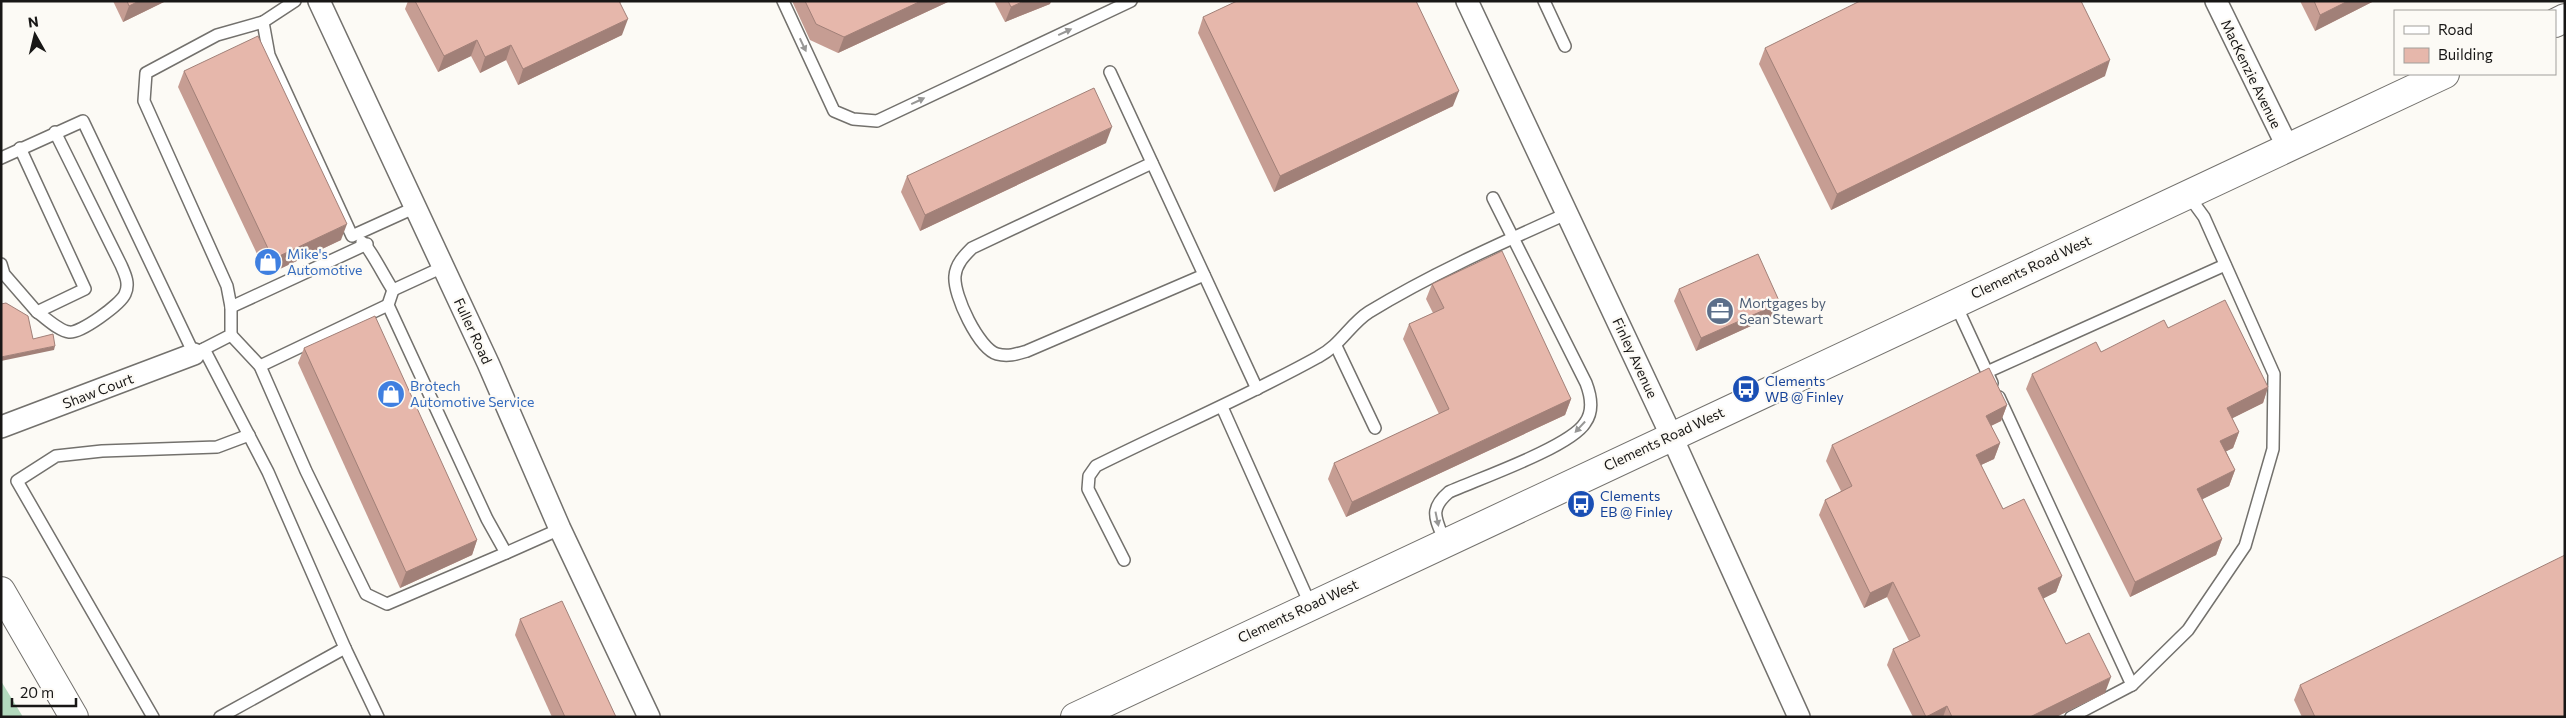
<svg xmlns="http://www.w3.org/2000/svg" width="2566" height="718" font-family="Commissioner,sans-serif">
<rect width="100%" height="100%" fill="#fcfaf5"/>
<!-- green -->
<polygon fill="#b3d9bd" points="1,681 23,717 1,717"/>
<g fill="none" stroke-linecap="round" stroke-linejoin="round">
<!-- service casing -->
<g stroke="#73716d" stroke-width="14">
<g id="service">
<polyline points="295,1 263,22 269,55 352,236 416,207"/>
<polyline points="783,1 834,111 853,119 877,121 1131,1"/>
<polyline points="1544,1 1565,46"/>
<polyline points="1110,72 1257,389"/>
<polyline points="1,158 83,121 194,354 231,335 231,307 227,286 144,101 146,73 217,35 263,22"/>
<path d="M 1152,163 L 972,248 C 964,256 956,264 955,276 C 953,295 979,349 997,354 C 1008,357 1017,354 1027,351 L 1204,275"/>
<path d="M 362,242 C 369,246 386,280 393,290 L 443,267"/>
<polyline points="1,264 4,274 37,312 85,289 20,148"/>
<polyline points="393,290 388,305 487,519 506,553 560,529"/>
<polyline points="1955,303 1992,383"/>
<polyline points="231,307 367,244"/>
<path d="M 37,312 C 46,318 59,331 69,332 C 80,334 121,304 125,294 C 130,284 125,274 121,265 L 55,132"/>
<polyline points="231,335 260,366 306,471 366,594 387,604 506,553"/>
<polyline points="1336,346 1375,428"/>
<polyline points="204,349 268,472 345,648 220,717"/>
<polyline points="260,366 388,305"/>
<polyline points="1987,372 2225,265"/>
<polyline points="1999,397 2132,685"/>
<polyline points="1222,407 1310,604"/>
<path d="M 1445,542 C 1436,519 1428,510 1449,492 C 1478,479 1570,447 1585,423 C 1594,411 1591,396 1586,383 L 1493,198"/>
<path d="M 1124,560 L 1088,489 L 1089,476 L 1096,466 C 1170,429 1246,397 1318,357 C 1341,345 1350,324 1369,312 C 1431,274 1499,244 1566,214"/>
<polyline points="345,648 378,717"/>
<polyline points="153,717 17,481 56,456 102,451 217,447 249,435"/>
<polyline points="2071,717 2132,685 2188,630 2245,546 2273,449 2274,374 2204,217 2188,195"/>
</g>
</g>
<!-- minor casing -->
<g stroke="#73716d" stroke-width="24">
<g id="minor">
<polyline points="319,1 488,363 560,529 649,717"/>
<polyline points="1467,1 1671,435 1799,717"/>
<polyline points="2216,1 2287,146"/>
<polyline points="1,427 194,354"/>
</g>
</g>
<!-- tertiary casing -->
<g stroke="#73716d" stroke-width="30">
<g id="tertiary">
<polyline points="2555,23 2565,18"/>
<polyline points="1075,717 2445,74"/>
</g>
</g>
<!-- secondary casing -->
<g stroke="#73716d" stroke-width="30">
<polyline id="secondary" points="1,591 74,717"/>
</g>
<!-- service -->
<use href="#service" stroke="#fff" stroke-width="11"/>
<!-- minor -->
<use href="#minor" stroke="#fff" stroke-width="21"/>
<!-- tertiary -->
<use href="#tertiary" stroke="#fff" stroke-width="28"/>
<!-- secondary -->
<use href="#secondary" stroke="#fff" stroke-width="28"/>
</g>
<!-- wall -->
<g fill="#c69d93">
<polygon points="113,1 166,1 123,22"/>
<polygon points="408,1 623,1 620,3 622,35 518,85 506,60 480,73 471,56 438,72 405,9"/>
<polygon points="792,1 950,1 838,53 810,40"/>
<polygon points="994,1 1051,1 1050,4 1005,22"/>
<polygon points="2300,1 2374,1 2315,31"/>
<polygon points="1203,17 1453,106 1274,192 1198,33"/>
<polygon points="1765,48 2105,76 1831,210 1759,64"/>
<polygon points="184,71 341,240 267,275 178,87"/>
<polygon points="1106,143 920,231 901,192 907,176"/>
<polygon points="1432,284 1571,399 1565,415 1346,517 1328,479 1334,463 1439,414 1403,339 1409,324 1433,313 1426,299"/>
<polygon points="1679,289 1775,315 1696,351 1674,301"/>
<polygon points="2168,328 2268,387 2263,403 2232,418 2239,432 2233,448 2226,451 2235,470 2229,486 2202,499 2222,539 2216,555 2130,597 2026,389 2032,374 2101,352"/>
<polygon points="304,348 477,540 472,555 400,588 298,363"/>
<polygon points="2007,405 2001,421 1991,426 2000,443 1994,459 1981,465 2003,509 2062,576 2056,592 2043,598 2066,644 2105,693 2056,717 1913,717 1887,665 1893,649 1909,641 1887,597 1864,608 1819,515 1825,500 1841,491 1826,461 1832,445"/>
<polygon points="520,619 616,717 552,717 515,635"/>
<polygon points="2300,685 2565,717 2302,717 2294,700"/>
</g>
<!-- shaded-wall -->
<g fill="#a18078">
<polygon points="139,1 166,1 123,22 129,6"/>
<polygon points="921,1 950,1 838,53 844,37"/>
<polygon points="1024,1 1051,1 1050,4 1005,22 1011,7"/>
<polygon points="2348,1 2374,1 2315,31 2320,15"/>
<polygon points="628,19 622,35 518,85 523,69"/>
<polygon points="477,40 471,56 438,72 444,56"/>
<polygon points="511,45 506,60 480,73 485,57"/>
<polygon points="2110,60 2105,76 1831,210 1837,194"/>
<polygon points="1459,91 1453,106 1274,192 1280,176"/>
<polygon points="1112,127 1106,143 920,231 925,215"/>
<polygon points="347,224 341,240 267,275 273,259"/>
<polygon points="1780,303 1775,315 1696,351 1701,338"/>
<polygon points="55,346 54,350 1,361 1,357"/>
<polygon points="2268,387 2263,403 2221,424 2227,408"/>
<polygon points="1571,399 1565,415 1346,517 1352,502"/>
<polygon points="2007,405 2001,421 1980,431 1986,416"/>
<polygon points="2239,432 2233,448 2215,457 2220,441"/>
<polygon points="2000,443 1994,459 1970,470 1976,455"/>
<polygon points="2235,470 2229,486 2191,505 2197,489"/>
<polygon points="2222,539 2216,555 2130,597 2135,582"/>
<polygon points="477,540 472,555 400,588 406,572"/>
<polygon points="2062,576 2056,592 2033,604 2038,588"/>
<polygon points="1893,582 1887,597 1864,608 1870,593"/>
<polygon points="2111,677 2105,693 2056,717 2030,717"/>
<polygon points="1947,706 1943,717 1926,717"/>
</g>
<!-- building -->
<g fill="#e6b7ab" stroke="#a18078">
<polygon points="127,1 139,1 129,6"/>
<polygon points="415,1 619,1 628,19 523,69 511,45 485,57 477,40 444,56"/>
<polygon points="805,1 921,1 844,37 816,24"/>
<polygon points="1008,1 1024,1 1011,7"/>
<polygon points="1237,1 1416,1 1459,91 1280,176 1203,17"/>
<polygon points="1860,1 2081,1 2110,60 1837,194 1765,48"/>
<polygon points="2314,1 2348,1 2320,15"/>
<polygon points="258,36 347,224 273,259 184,71"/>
<polygon points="1094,88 1112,127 925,215 907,176"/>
<polygon points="1502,251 1571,399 1352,502 1334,463 1449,409 1409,324 1444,308 1432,284"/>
<polygon points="1758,254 1780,303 1701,338 1679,289"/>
<polygon points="2225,300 2268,387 2227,408 2239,432 2220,441 2235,470 2197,489 2222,539 2135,582 2032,374 2096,342 2101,352 2164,320 2168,328"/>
<polygon points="6,303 28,316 33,339 53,334 55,346 1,357 1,304"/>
<polygon points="375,316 477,540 406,572 304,348"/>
<polygon points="1989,368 2007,405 1986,416 2000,443 1976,455 2003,509 2024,499 2062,576 2038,588 2066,644 2089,633 2111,677 2030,717 1952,717 1947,706 1926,717 1893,649 1920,636 1893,582 1870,593 1825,500 1852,486 1832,445"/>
<polygon points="2565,555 2565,717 2315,717 2300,685"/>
<polygon points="562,601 616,717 565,717 520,619"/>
</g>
<!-- one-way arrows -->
<defs><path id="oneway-solid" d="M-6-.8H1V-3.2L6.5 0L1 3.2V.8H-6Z" transform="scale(1.25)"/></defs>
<g fill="#979796">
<use href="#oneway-solid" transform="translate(1065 32) rotate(-25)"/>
<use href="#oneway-solid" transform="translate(803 45) rotate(65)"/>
<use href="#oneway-solid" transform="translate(918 101) rotate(-25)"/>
<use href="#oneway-solid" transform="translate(1580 427) rotate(133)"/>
<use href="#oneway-solid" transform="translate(1437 519) rotate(78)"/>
</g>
<!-- icons -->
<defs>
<g id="shop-disc" transform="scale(1.4375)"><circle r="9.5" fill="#3f7fe0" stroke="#fcfaf5"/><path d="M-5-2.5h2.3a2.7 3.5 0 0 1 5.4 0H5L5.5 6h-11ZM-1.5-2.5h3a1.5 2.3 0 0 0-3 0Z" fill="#fff"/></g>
<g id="office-disc" transform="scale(1.4375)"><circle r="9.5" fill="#5c6f8a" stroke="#fcfaf5"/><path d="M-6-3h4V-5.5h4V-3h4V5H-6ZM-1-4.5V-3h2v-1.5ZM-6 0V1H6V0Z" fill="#fff"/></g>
<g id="bus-disc" transform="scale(1.4375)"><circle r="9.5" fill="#1a4fb4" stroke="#fcfaf5"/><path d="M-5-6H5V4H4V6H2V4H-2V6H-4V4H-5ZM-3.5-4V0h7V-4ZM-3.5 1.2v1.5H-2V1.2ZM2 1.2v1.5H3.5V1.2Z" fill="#fff"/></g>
</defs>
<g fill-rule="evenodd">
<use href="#shop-disc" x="268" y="262"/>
<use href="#office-disc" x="1720" y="311"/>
<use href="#bus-disc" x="1746" y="389"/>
<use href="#shop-disc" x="391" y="394"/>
<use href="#bus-disc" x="1581" y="504"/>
</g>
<g text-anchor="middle" stroke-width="4.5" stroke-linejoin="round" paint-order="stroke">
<!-- street labels -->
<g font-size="14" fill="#181716" stroke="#fcfaf5">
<text transform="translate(2251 74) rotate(64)" y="5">MacKenzie Avenue</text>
<text transform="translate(2031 267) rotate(-25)" y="5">Clements Road West</text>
<text transform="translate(473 331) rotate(65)" y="5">Fuller Road</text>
<text transform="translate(1635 358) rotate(65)" y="5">Finley Avenue</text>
<text transform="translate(98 391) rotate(-21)" y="5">Shaw Court</text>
<text transform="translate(1664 439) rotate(-25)" y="5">Clements Road West</text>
<text transform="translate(1298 611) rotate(-25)" y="5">Clements Road West</text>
</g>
<!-- shop labels -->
<g font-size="14" fill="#366cbe" stroke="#fcfaf5" text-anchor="start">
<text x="287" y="259">Mike's<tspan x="287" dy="16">Automotive</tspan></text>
<text x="410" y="391">Brotech<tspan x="410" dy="16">Automotive Service</tspan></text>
</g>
<!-- service labels -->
<g font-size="14" fill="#4e5e75" stroke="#fcfaf5" text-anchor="start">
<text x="1739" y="308">Mortgages by<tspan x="1739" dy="16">Sean Stewart</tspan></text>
</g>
<!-- transit labels -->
<g font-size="14" fill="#164399" stroke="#fcfaf5" text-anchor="start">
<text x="1765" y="386">Clements<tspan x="1765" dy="16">WB @ Finley</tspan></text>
<text x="1600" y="501">Clements<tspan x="1600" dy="16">EB @ Finley</tspan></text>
</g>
</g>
<!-- border -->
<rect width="2566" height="718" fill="none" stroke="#181716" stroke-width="5"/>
<!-- legend -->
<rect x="2394" y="10" width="162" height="65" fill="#fcfaf5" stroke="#a19f9c"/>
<rect x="2404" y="26" width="25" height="8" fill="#ffffff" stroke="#a19f9c"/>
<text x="2438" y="35" font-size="15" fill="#181716">Road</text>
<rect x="2404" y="48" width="25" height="15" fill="#e6b7ab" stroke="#a19f9c"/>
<text x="2438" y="60" font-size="15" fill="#181716">Building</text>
<!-- north arrow -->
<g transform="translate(35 35) rotate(352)" stroke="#fcfaf5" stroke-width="4" paint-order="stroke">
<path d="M0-4L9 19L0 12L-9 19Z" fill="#181716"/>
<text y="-8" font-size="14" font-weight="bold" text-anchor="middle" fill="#181716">N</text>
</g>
<!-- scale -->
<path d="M12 698v8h64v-8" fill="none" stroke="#181716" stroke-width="2.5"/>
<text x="20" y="698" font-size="15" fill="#181716" stroke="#fcfaf5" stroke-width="4" paint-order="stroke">20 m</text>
</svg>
